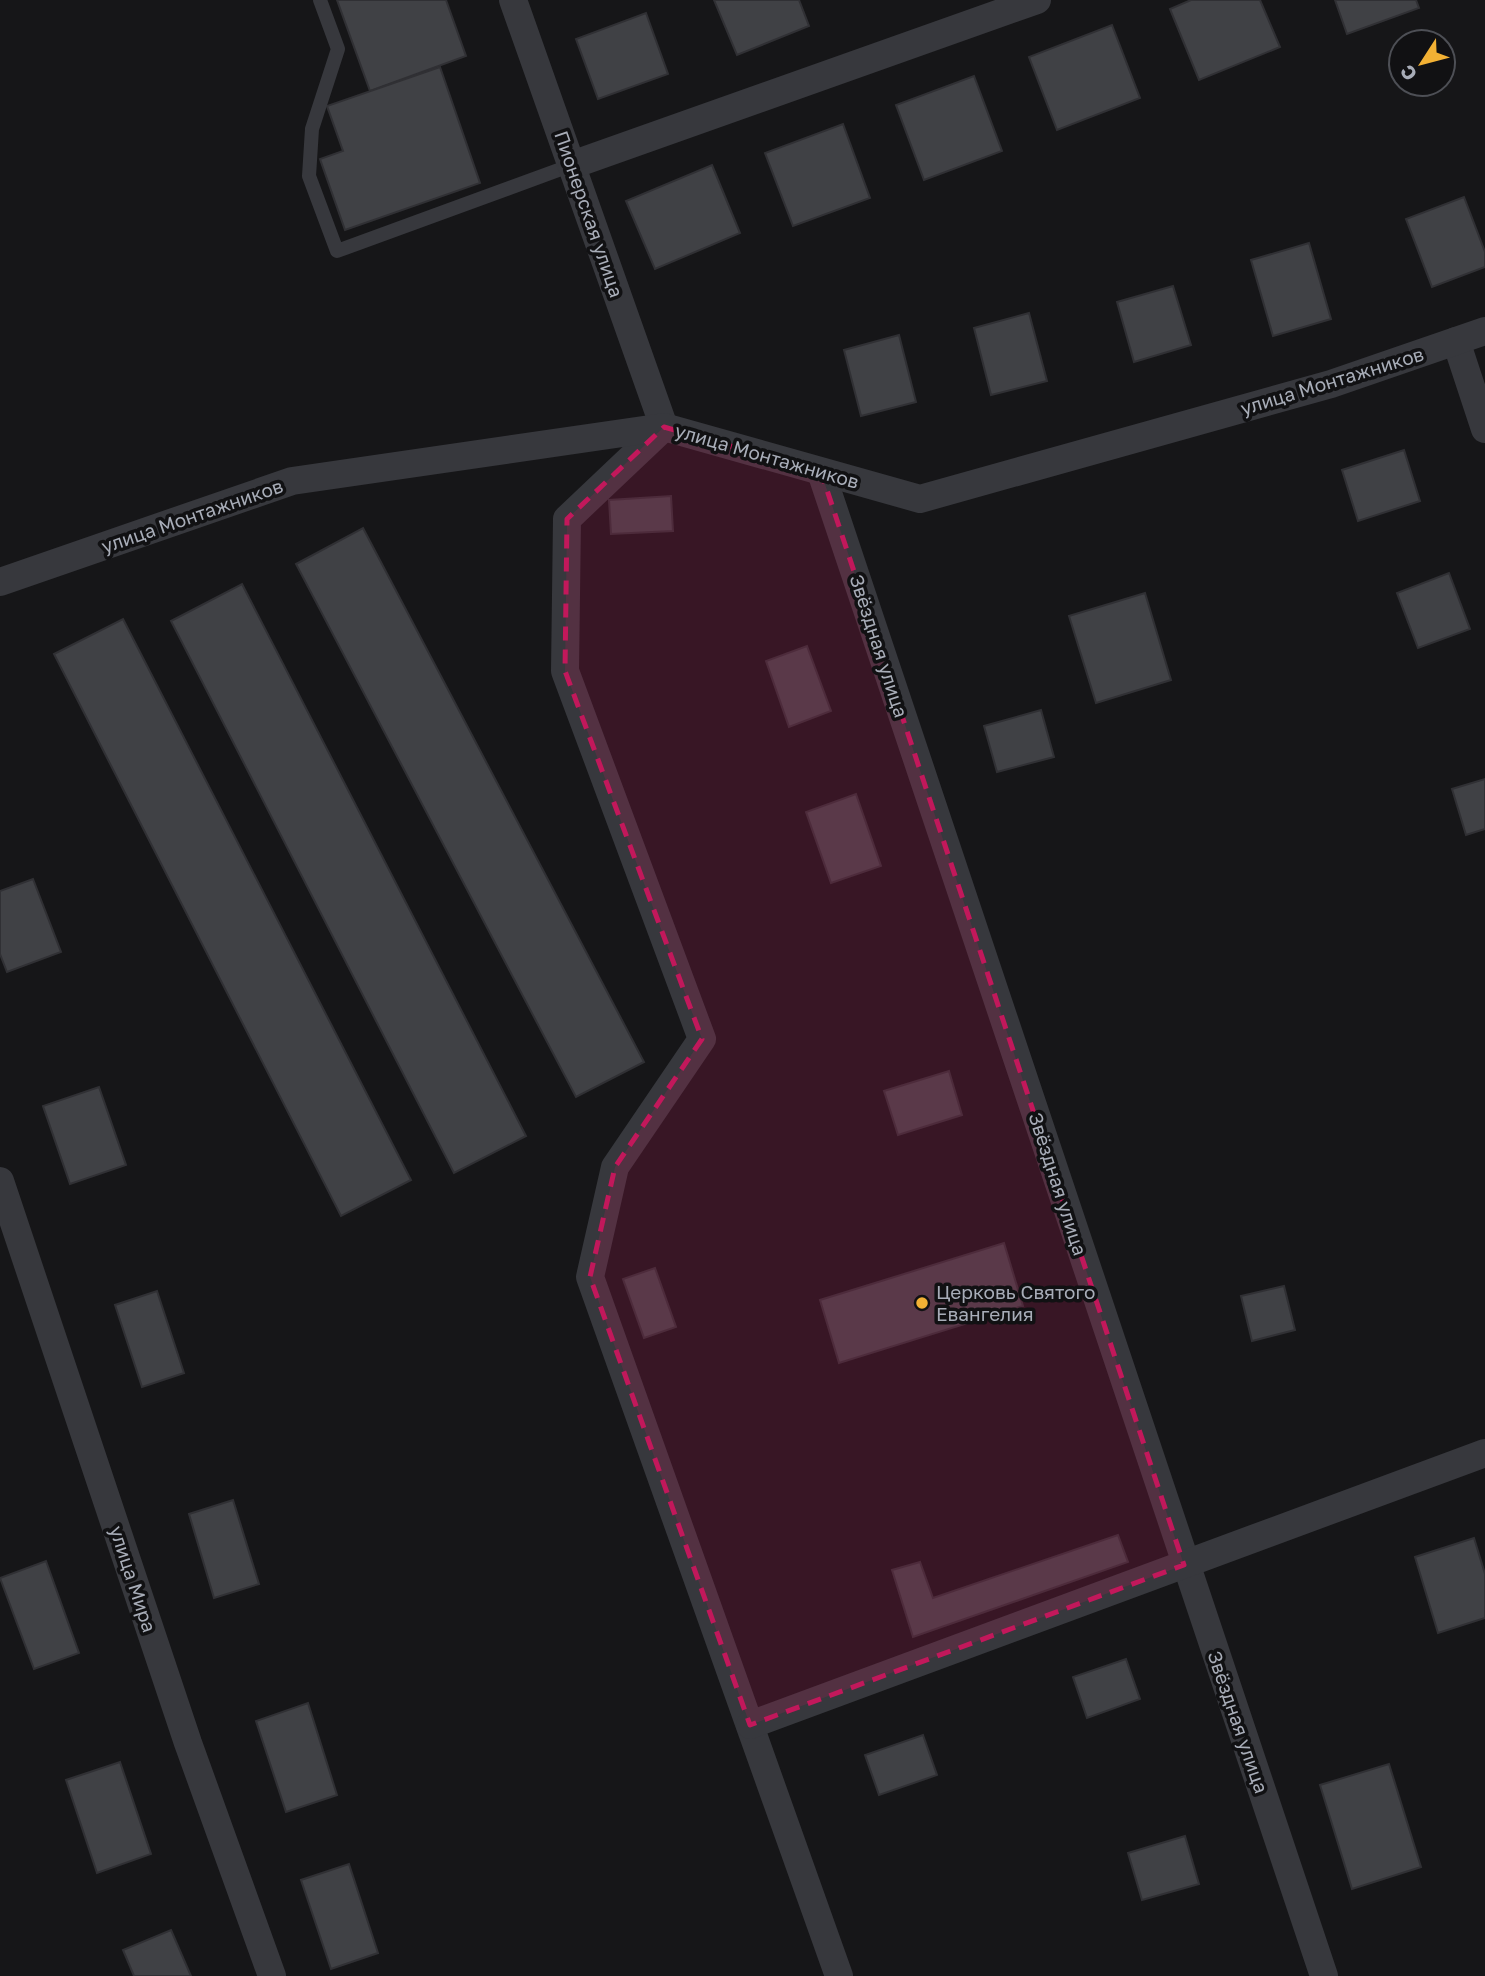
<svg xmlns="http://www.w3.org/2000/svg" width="1485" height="1976" font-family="'Golos Text',sans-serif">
<rect width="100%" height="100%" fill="#161618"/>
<!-- building -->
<g fill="#404145" stroke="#303034" stroke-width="2">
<polygon points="337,0 446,0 466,56 370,91"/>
<polygon points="714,0 799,0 809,26 737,55"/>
<polygon points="1191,0 1260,0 1280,47 1199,80 1170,9"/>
<polygon points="1335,0 1416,0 1419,8 1347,34"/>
<polygon points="646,13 668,74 598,99 576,39"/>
<polygon points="1112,25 1140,98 1057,130 1029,57"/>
<polygon points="440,67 480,183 345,230 320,159 343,151 327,106"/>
<polygon points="974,76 1002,151 924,180 896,105"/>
<polygon points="843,124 870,198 793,226 765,153"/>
<polygon points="712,165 740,233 655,269 626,201"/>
<polygon points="1464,197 1485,252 1485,267 1432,287 1406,219"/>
<polygon points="1309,243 1331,319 1273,336 1251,260"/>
<polygon points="1173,286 1191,345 1134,362 1117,302"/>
<polygon points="1029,313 1047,381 991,395 974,328"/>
<polygon points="899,335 916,402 861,416 844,350"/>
<polygon points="1404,450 1420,501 1358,521 1342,470"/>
<polygon points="671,496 673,531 611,534 609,500"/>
<polygon points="363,528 644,1062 576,1097 296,564"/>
<polygon points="1449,573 1470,629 1418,648 1397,593"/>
<polygon points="242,584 526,1136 454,1173 171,621"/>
<polygon points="1145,593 1171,680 1096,703 1069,616"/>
<polygon points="123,619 411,1180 341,1216 54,654"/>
<polygon points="807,646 831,711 789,727 766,661"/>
<polygon points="1041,710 1054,757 997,772 984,726"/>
<polygon points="1485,779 1485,829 1466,835 1452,789"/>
<polygon points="856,794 881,866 831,883 806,812"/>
<polygon points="33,879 61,952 7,972 0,954 0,891"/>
<polygon points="949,1071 962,1115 898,1135 884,1091"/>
<polygon points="99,1087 126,1165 70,1184 43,1106"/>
<polygon points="1004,1243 1023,1306 839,1363 820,1300"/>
<polygon points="655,1268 676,1327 644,1338 623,1279"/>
<polygon points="1284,1286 1295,1330 1252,1341 1241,1296"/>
<polygon points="157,1291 184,1373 142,1387 115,1305"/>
<polygon points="233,1500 259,1584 214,1598 189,1514"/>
<polygon points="1118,1535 1128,1562 913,1637 892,1570 920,1562 933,1598"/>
<polygon points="1474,1538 1485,1574 1485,1618 1438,1633 1415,1557"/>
<polygon points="46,1561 79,1653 34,1669 0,1578"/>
<polygon points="1126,1659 1140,1699 1087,1718 1073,1677"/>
<polygon points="308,1703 337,1795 286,1812 256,1721"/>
<polygon points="923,1735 937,1775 879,1795 865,1755"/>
<polygon points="120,1762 151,1854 97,1873 66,1780"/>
<polygon points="1389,1764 1421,1867 1352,1889 1320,1785"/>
<polygon points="1185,1836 1199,1884 1142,1900 1128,1853"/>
<polygon points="349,1864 378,1953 331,1969 301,1880"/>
<polygon points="171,1930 191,1976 134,1976 123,1950"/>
</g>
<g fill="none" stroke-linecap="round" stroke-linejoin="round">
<!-- lane -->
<polyline stroke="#37383d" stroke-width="14" points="320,0 338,49 312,129 309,176 337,251 572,165"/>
<!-- street -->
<g stroke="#37383d" stroke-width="28">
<polyline points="513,0 664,427 567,519 565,671 702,1039 615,1167 590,1277 839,1976"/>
<polyline points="572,165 1037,0"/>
<polyline points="1456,341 1485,429"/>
<polyline points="821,472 1324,1976"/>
<polyline points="0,582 292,481 664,427 920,499 1331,384 1485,331"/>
<polyline points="0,1181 188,1743 272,1976"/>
<polyline points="750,1725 1485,1453"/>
</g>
</g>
<!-- marked area -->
<path fill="#c2185b" fill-opacity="0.2" stroke="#c2185b" stroke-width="5" stroke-dasharray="14 9" stroke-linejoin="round" d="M 664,427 L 821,472 L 1184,1565 L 750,1725 L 590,1277 L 615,1167 L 702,1039 L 565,671 L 567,519 Z"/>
<!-- markers -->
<circle fill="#f2b134" stroke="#111113" stroke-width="2.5" cx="922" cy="1303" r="7"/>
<g text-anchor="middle" stroke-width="7" stroke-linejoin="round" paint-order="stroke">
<!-- street labels -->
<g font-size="19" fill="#a8adb8" stroke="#111113">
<text transform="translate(589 214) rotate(71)" y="7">Пионерская улица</text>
<text transform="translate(1332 381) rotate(-17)" y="7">улица Монтажников</text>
<text transform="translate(767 456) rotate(16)" y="7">улица Монтажников</text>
<text transform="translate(192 516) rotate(-19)" y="7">улица Монтажников</text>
<text transform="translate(879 646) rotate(72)" y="7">Звёздная улица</text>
<text transform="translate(1058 1184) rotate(72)" y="7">Звёздная улица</text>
<text transform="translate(133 1579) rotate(72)" y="7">улица Мира</text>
<text transform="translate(1238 1722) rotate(71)" y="7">Звёздная улица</text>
</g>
<!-- poi labels -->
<g font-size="19" fill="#a8adb8" stroke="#111113" text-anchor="start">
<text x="936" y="1299">Церковь Святого<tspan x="936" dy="22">Евангелия</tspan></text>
</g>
</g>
<!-- north arrow -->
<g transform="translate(1422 63) rotate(234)"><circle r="33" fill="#111113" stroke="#4d4f55" stroke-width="2"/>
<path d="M0-5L12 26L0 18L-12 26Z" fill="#f2b134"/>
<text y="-10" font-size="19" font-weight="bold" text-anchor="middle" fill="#a8adb8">С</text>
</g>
</svg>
